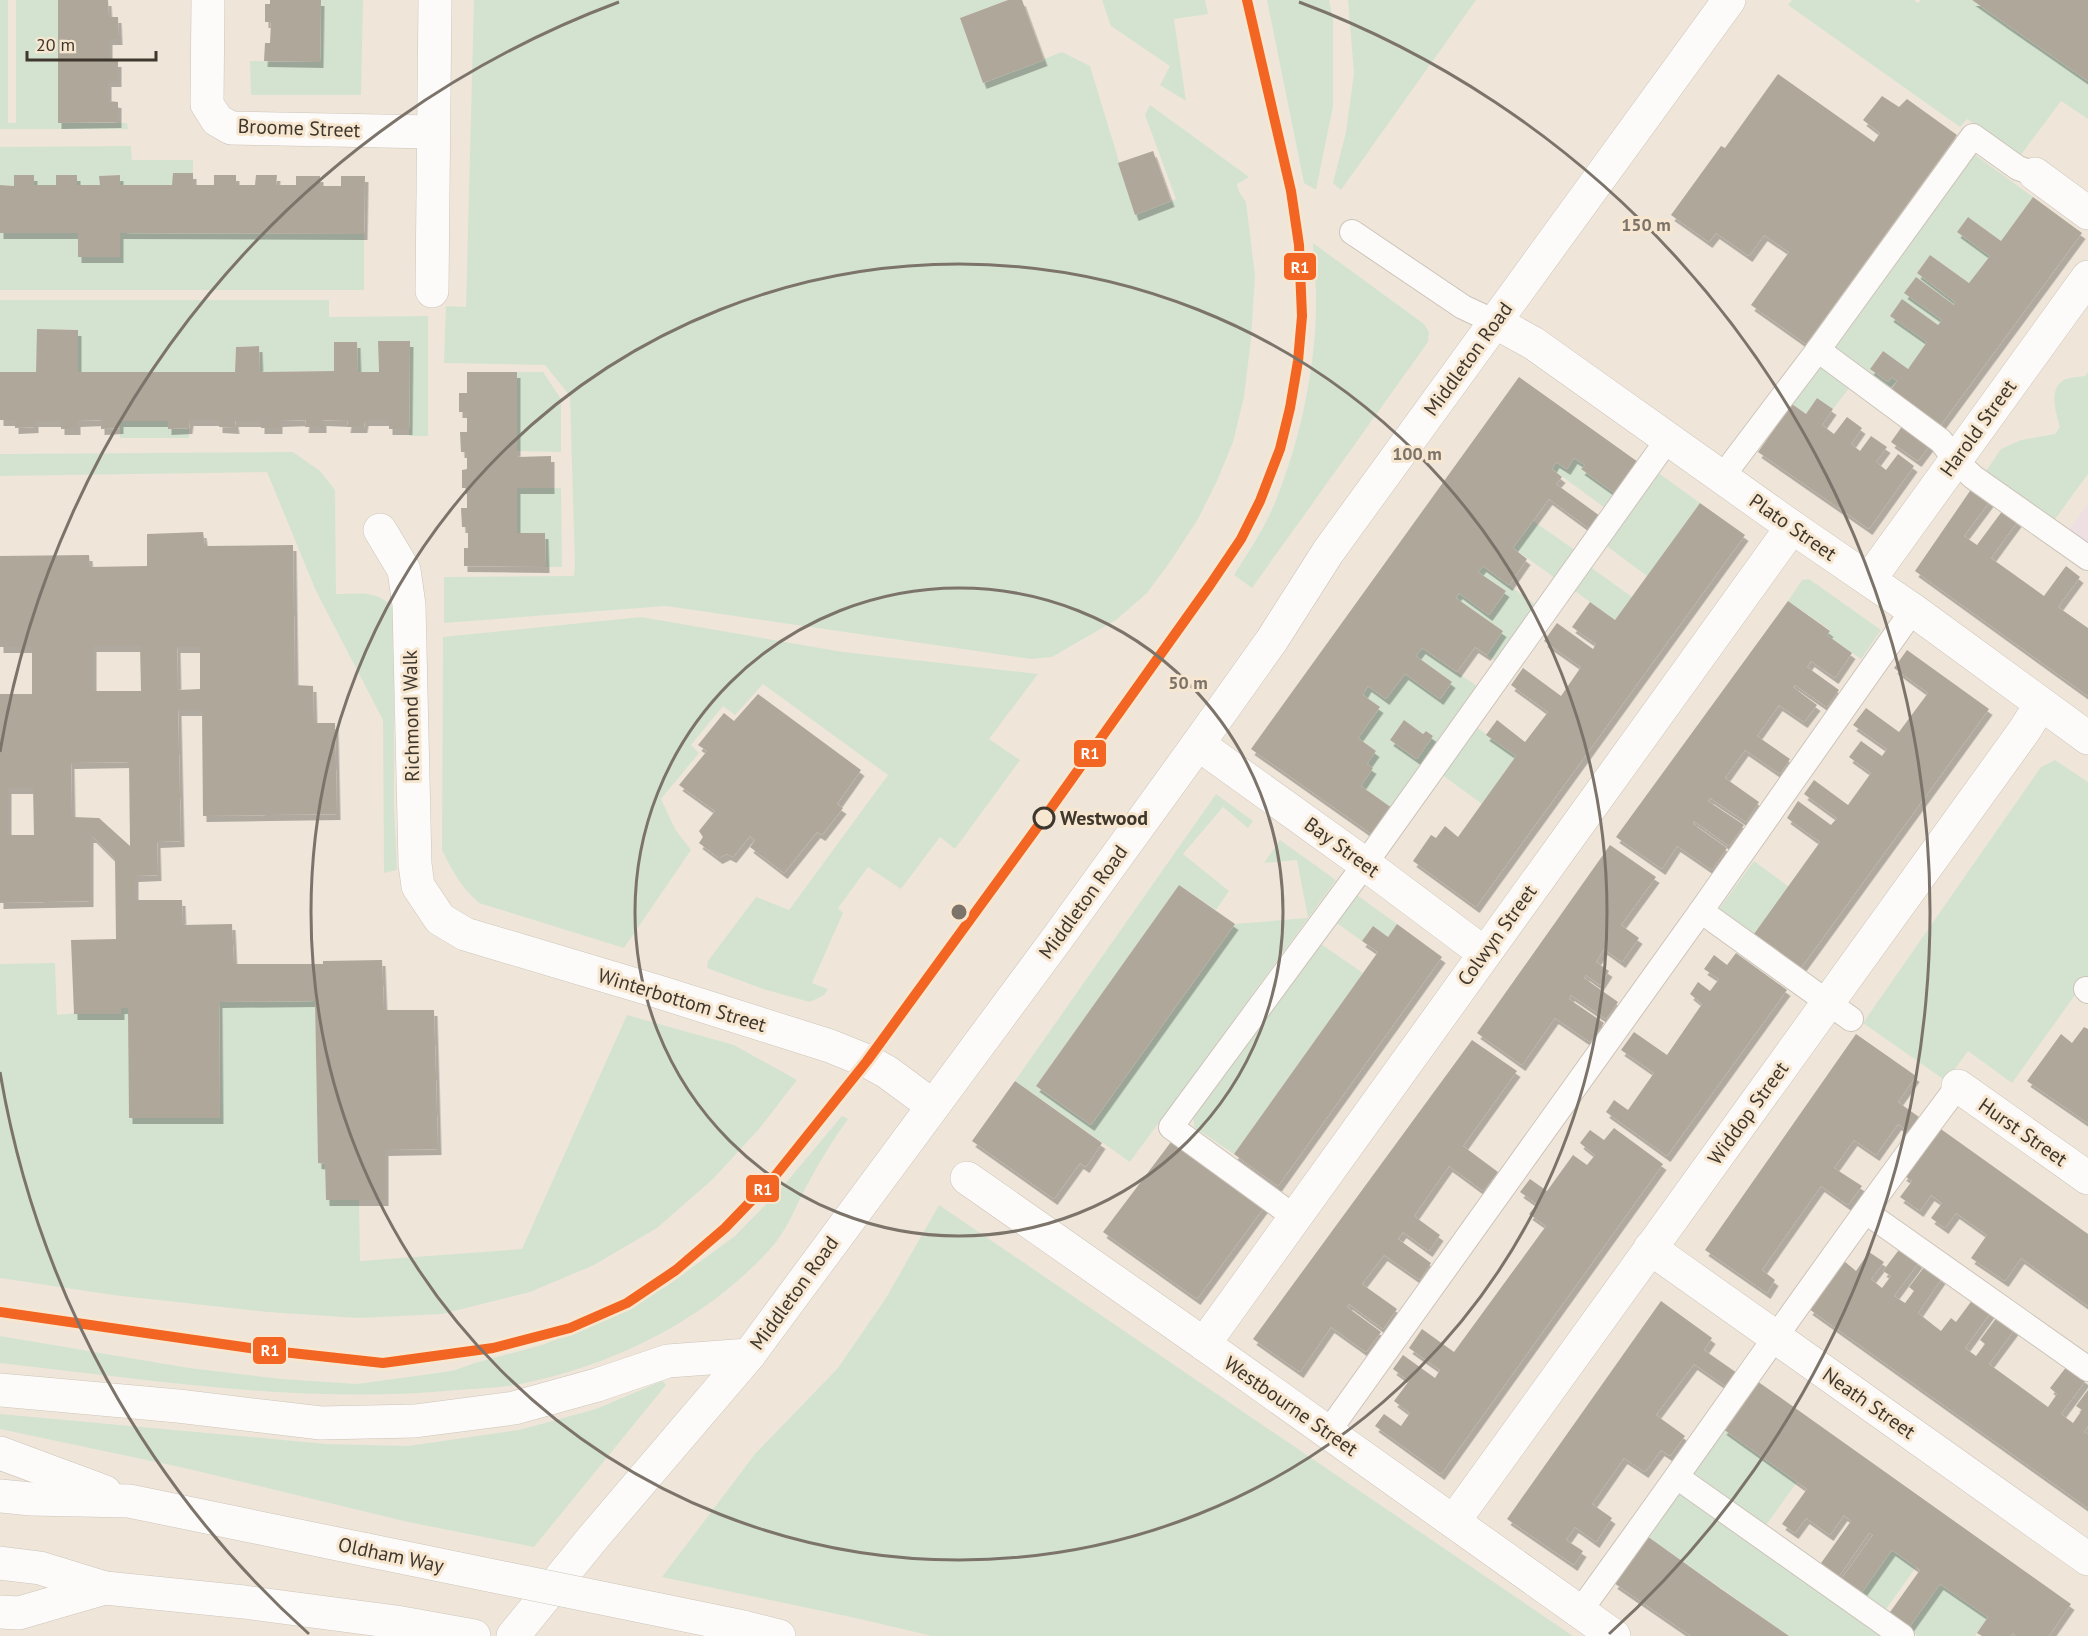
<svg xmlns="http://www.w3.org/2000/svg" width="2088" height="1636" font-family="'PT Sans',sans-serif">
<defs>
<filter id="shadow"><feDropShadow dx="3.5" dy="6" stdDeviation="0" flood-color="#0004"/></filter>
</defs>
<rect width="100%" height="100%" fill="#efe6d9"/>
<!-- industrial -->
<polygon fill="#eddfe2" points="2088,504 2088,545 2068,531"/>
<!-- green -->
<g fill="#d4e3d0" fill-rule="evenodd">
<polygon points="0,0 8,0 8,123 16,123 16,0 58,0 58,123 127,123 128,129 0,129"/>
<polygon points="321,0 363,0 361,95 251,95 250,61 320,62"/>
<polygon points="474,0 1008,0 960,18 983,83 1062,52 1090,66 1135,214 1176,199 1145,115 1150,105 1249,177 1237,184 1239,192 1246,202 1255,276 1251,339 1244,397 1233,442 1217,481 1198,519 1170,562 1147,593 1116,620 1052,657 1031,659 666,606 444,623 444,577 574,576 575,566 570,396 545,365 444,363 446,306 466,307"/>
<polygon points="1102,0 1205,0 1208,14 1174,19 1186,101 1160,85 1170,66 1111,26"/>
<polygon points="1267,0 1329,0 1333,19 1333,106 1316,190 1304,183"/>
<polygon points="1348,0 1476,0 1341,190 1333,183 1346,132 1354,73"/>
<polygon points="1792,0 1914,0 1918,3 1921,0 1972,0 2088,81 2088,119 2061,101 2020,156 1967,119 1960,127 1788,5"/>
<polygon points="131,146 132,160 193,160 193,173 172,185 120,185 120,175 100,176 100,185 77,185 77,175 56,185 34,185 34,175 14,175 14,186 0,185 0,147"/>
<polygon points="1974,154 2033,197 2001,241 1968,217 1957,232 1990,256 1969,283 1930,255 1917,273 1955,302 1954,305 1915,278 1905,293 1942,320 1938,325 1902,300 1927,342 1908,369 1882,351 1870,369 1888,382 1892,377 1897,381 1890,391 1832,349"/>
<polygon points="0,233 78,233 120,257 120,233 364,234 364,290 0,290"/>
<path d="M 1313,243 L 1424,324 L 1429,332 L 1428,342 L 1252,588 L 1234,575 C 1246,556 1259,536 1269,516 C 1298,453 1317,367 1316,298 C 1316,280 1314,261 1313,243 Z"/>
<polygon points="0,300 329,300 329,317 428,316 428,436 409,436 409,341 379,341 379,372 358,372 357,342 334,342 334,371 260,372 259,346 236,347 235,372 78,372 78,330 38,329 36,372 0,372"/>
<polygon points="1820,365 1850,387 1833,409 1817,398 1806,414 1792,404"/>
<polygon points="517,372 543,372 561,399 561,452 517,451"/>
<path d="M 2088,372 L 2088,474 L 2053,522 L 1984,474 L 2001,449 L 2021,440 L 2055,434 L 2060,427 C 2056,413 2047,387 2066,379 C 2072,377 2079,377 2085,376 Z"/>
<polygon points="120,421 168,421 168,429 189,428 189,438 120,438"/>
<path d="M 293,452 L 320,471 L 335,490 L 336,594 C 361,594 377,589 394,609 L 394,806 L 397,870 L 384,873 L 383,720 L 316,591 L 267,472 L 0,476 L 0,454 Z"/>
<polygon points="1574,458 1585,465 1581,469 1616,494 1605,508 1552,469 1556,462 1567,469"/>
<polygon points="1657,472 1700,503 1647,576 1604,544"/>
<polygon points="517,488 561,488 562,567 546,567 545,533 517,533"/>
<polygon points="1533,521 1575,550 1555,578 1513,548"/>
<polygon points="1483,566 1536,605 1495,661 1487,655 1503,631 1456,598 1459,593 1490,614 1506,591 1478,572"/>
<polygon points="1589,566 1632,597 1615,620 1572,589"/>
<polygon points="1809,579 1881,630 1861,659 1827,635 1830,630 1788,601 1802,580"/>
<path d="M 641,617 L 843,652 L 1038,674 L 989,739 L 1020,760 L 955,849 L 940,837 L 901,889 L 868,867 L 838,908 L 843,913 L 812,983 L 828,989 L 824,995 L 810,1002 L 763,989 L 707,968 L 708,961 L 756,897 L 789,910 L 888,775 L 763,684 L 735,715 L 723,706 L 691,745 L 699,753 L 661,799 L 675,829 L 691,850 L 624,948 L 479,903 C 462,888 452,871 442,850 L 443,637 Z"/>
<path d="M 1422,648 L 1477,686 L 1392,808 L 1361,786 L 1373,768 L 1367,764 L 1376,751 L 1358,738 L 1380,708 L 1363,695 L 1368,686 L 1386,699 L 1405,674 L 1441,699 L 1452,682 L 1416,656 ZM 1404,720 L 1423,734 L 1426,731 L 1433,736 L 1416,759 L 1390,740 Z"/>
<polygon points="1475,726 1516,756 1482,804 1441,774"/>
<polygon points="2055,760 2088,782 2088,977 2012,1083 1968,1051 1946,1081 1863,1023 2041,767"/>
<polygon points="1216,794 1253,821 1248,828 1223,807 1183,854 1229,891 1216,910 1179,885 1036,1086 1091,1125 1235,924 1308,918 1297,860 1264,863 1280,840 1336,880 1130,1162 1015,1081"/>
<polygon points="1754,861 1789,887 1754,934 1719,909"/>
<polygon points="1354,893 1397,924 1388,937 1373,926 1362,941 1334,921"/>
<polygon points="1318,942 1363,973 1234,1154 1194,1127 1193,1113"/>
<polygon points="55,963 57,1015 121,1008 219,1002 315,1001 318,1163 325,1164 326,1200 359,1200 360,1261 522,1249 627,1015 734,1045 797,1080 759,1129 713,1179 657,1228 594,1265 530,1292 442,1314 359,1318 268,1312 113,1295 0,1278 0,964"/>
<path d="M 842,1116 L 848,1119 C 831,1142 818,1165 805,1189 C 794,1210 787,1230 771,1248 C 709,1318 616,1364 525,1383 C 504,1388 480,1388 458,1390 C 305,1405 152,1380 0,1363 L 0,1336 L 189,1368 L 282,1379 L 357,1384 L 452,1371 L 475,1363 L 542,1345 L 605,1320 L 667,1286 L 735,1236 L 779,1191 Z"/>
<polygon points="939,1205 1573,1636 932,1636 860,1619 662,1577 755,1454 838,1368 886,1298"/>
<polygon points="662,1381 666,1385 534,1547 408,1522 189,1469 0,1429 0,1414 326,1444 408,1446 519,1430 596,1409"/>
<polygon points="1723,1429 1797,1482 1764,1528 1690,1475"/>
<polygon points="1679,1493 1884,1636 1789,1636 1647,1536"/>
<polygon points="1892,1550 1916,1567 1884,1612 1860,1595"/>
<polygon points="1940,1584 1988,1617 1975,1636 1918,1636 1908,1629"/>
</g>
<!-- building -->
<g fill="#b0a79b" fill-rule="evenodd" filter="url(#shadow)">
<polygon points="58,0 108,0 109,17 118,17 119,39 109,39 109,61 118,61 118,81 108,81 108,101 118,102 118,122 58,123"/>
<polygon points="270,0 321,0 320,62 264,61 265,43 270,43 271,22 265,22 265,4 270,4"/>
<polygon points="1008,0 1022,0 1044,60 983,83 960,18"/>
<polygon points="1972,0 2088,0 2088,81 2006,24"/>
<polygon points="1778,74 1874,142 1880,133 1863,120 1882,96 1899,107 1907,99 1957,135 1806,344 1751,305 1789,252 1764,235 1749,256 1716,233 1709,242 1671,215 1721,146 1725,148"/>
<polygon points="1153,151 1171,201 1135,215 1118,163"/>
<polygon points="173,173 193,173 193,185 214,185 214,175 236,175 236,185 255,185 256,175 277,175 276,185 296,185 296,176 320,176 320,186 341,186 341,176 365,176 364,234 120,233 120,257 78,257 78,233 0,233 0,185 14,186 14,175 34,175 34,185 56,185 56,175 77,175 77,185 100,185 99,176 120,175 120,185 172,185"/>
<polygon points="2033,197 2082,233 1940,426 1890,391 1897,381 1892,377 1888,382 1870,369 1883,351 1908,369 1927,342 1890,316 1902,299 1938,325 1942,320 1904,293 1916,277 1954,305 1955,302 1917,273 1930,255 1969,283 1990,256 1957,232 1968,217 2001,241"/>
<polygon points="37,329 78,330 78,372 235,372 236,347 259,346 260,372 334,371 334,342 357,342 358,372 379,372 378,341 410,341 409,429 389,429 389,420 365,420 364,427 347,427 348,421 323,420 323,427 305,427 306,420 279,421 279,428 261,428 261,421 235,421 236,428 219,427 219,420 190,420 189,428 168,429 168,421 120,421 120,428 101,429 101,420 77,421 77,429 61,429 61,421 35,421 35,427 15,428 15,420 0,420 0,372 36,372"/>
<polygon points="467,372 517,372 517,457 551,456 551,488 517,488 517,533 545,533 546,567 464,566 464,548 468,548 468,527 462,527 461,508 467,508 467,488 462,488 462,470 467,469 467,452 461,452 460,432 467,432 467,412 459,412 459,393 467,393"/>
<polygon points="1519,377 1638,462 1616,494 1581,469 1585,465 1574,458 1567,469 1556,462 1552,469 1562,477 1556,484 1600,516 1590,529 1549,499 1513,548 1527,559 1509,585 1483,566 1478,572 1506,591 1489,615 1459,593 1456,598 1503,631 1487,655 1475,647 1457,672 1422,648 1416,656 1452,682 1440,699 1405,674 1386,699 1368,686 1363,695 1380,707 1358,738 1376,751 1367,764 1373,768 1361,786 1392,808 1373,835 1251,749"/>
<polygon points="1817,398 1833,409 1822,425 1834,434 1847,417 1862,428 1851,444 1860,451 1871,436 1887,447 1876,462 1886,470 1898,454 1914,466 1869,529 1758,452 1792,404 1806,414"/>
<polygon points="1903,425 1930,445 1918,461 1891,442"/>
<polygon points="1972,488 1990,501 1964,536 1977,545 2003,510 2018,521 1991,558 2044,596 2066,566 2080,577 2058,607 2088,628 2088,696 1915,571"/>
<polygon points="1700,503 1745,535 1476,907 1413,861 1431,835 1436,838 1445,826 1458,837 1516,756 1486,735 1497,720 1525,742 1548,712 1511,685 1523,668 1561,696 1581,667 1544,641 1557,623 1593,649 1596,644 1572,627 1590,602 1615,620"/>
<path d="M 203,532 L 205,546 L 293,545 L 295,685 L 313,686 L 314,723 L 335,723 L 337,814 L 203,816 L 202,710 L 178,710 L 181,841 L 157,842 L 158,875 L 135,876 L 135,900 L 182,900 L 183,925 L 232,924 L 234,964 L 323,964 L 323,961 L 382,960 L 384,1010 L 434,1010 L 438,1149 L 385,1150 L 385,1200 L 326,1200 L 325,1164 L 318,1163 L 315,1001 L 219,1002 L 220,1118 L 129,1118 L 128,1008 L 121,1008 L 121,1014 L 74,1014 L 71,940 L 116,939 L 115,859 L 93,837 L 90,837 L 90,901 L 0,903 L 0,694 L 32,694 L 32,647 L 0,647 L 0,556 L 89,555 L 90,567 L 147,566 L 147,534 ZM 93,646 L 140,646 L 141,691 L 93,691 ZM 177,647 L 200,647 L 200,689 L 178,690 ZM 129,762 L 130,846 L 99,818 L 72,817 L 71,763 ZM 8,788 L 33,788 L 34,835 L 8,835 Z"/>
<polygon points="1788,601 1830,631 1827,635 1852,653 1835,678 1811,661 1807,667 1839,690 1827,707 1795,685 1793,687 1817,705 1804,722 1779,705 1757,736 1790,759 1780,774 1745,750 1725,778 1759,802 1746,822 1710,798 1708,801 1744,825 1729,846 1694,821 1693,824 1727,848 1712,870 1677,846 1662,869 1616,837"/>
<polygon points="1907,650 1989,709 1801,968 1754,934 1820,842 1787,818 1798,801 1831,825 1837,818 1804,794 1814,780 1848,805 1871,773 1849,757 1861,741 1882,756 1887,749 1853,725 1866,708 1899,732 1928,693 1894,668"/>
<polygon points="758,694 861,770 837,804 843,808 822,835 817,832 784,873 750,847 755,840 750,836 733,857 727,854 719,858 699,843 703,837 699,831 715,811 679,785 707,751 698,745 724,713 734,721"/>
<polygon points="1404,720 1423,734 1426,731 1433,736 1417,759 1390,740"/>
<polygon points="1610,845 1656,877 1621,925 1639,938 1622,962 1604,949 1596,962 1609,971 1600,985 1586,975 1584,978 1618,1002 1606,1019 1571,995 1569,999 1604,1023 1590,1042 1555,1018 1522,1065 1477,1033"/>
<polygon points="1179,885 1235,924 1091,1125 1036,1086"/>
<polygon points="1397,924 1442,957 1278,1186 1234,1154 1378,952 1362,941 1373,926 1388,937"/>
<polygon points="1736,953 1787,990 1667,1156 1606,1112 1614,1100 1628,1110 1654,1073 1621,1050 1634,1032 1667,1055 1702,1004 1690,994 1698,982 1710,991 1719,979 1704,969 1714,955 1727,965"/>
<polygon points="2084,1027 2088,1029 2088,1123 2027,1081 2061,1034 2072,1043"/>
<polygon points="1856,1034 1916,1076 1898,1102 1919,1117 1909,1132 1898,1124 1876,1155 1854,1140 1834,1168 1862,1186 1848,1205 1821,1186 1762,1270 1775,1280 1767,1293 1705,1250"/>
<polygon points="1472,1040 1517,1071 1463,1146 1498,1172 1483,1191 1449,1166 1414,1216 1440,1235 1429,1251 1403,1232 1398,1239 1431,1263 1420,1280 1384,1255 1362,1284 1397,1309 1383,1329 1349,1304 1347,1307 1381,1332 1366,1352 1331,1327 1300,1372 1253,1339"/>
<polygon points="1015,1081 1102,1143 1086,1167 1080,1163 1054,1199 972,1141"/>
<polygon points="1938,1127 2088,1234 2088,1306 2021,1258 2005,1281 1971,1258 1987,1235 1956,1213 1945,1228 1931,1218 1942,1203 1931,1195 1920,1211 1900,1197 1912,1181 1903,1175"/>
<polygon points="1614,1128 1663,1164 1441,1474 1375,1426 1384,1414 1401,1426 1410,1413 1394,1401 1409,1381 1393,1369 1403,1355 1435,1378 1440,1370 1409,1348 1422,1329 1454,1352 1546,1226 1529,1214 1537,1204 1520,1192 1530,1179 1547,1191 1573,1155 1587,1165 1595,1155 1580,1143 1590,1130 1604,1140"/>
<polygon points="1174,1138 1265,1206 1197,1299 1103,1232"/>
<polygon points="1901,1247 1919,1262 1894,1296 1905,1303 1914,1291 1909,1287 1925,1266 1942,1278 1918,1313 1941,1331 1951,1318 1956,1322 1973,1299 1991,1312 1965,1348 1976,1356 1985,1344 1980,1340 1997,1317 2015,1329 1989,1364 2048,1407 2057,1394 2050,1388 2067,1366 2086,1380 2061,1414 2073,1423 2082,1410 2076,1406 2088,1390 2088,1426 2084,1432 2088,1434 2088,1508 1809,1309 1844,1261 1856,1271 1869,1252 1884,1262 1871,1279 1882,1288 1891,1276 1883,1271"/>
<polygon points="1661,1301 1712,1338 1704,1350 1737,1373 1727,1387 1694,1364 1656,1415 1685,1436 1670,1456 1661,1450 1645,1472 1624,1458 1592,1504 1612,1518 1596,1542 1575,1527 1566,1540 1583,1551 1574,1565 1507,1519"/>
<polygon points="1757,1381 2071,1604 2049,1636 2016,1636 2013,1633 2011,1636 1982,1636 1977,1633 1988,1617 1940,1584 1908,1629 1888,1615 1920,1570 1892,1550 1860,1595 1840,1581 1873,1535 1869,1533 1837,1579 1819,1566 1851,1521 1844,1515 1830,1535 1806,1518 1795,1533 1782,1524 1807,1489 1723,1429"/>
<polygon points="1647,1536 1721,1589 1789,1636 1691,1636 1614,1583"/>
</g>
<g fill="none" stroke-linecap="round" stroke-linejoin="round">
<!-- lane casing -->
<g stroke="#ccc4ba" stroke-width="26">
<g id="lane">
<polyline points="1352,232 1463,307 1495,322"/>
<polyline points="1818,350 1941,441 1955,460 1973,477 2088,558"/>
<polyline points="1722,477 1818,350 1973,136 2018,168 2035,174"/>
<polyline points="1701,911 1851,1019"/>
<polyline points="2086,989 2088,991"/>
<polyline points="1866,1212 2088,1369"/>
<polyline points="1296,1218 1171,1127 1365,864 1668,439"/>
<polyline points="1328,1432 1701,911 1913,610"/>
<polyline points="1677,1477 1902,1636"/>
<path d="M 1580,1611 C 1707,1437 1828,1258 1958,1086"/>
</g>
</g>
<!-- street casing -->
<g stroke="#ccc4ba" stroke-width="34">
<g id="street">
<polyline points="208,0 207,104 217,120 231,128 433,132"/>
<polyline points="2035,174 2088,213"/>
<polyline points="432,291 435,0"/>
<polyline points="1495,322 1533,343 1792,527 1913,610 2088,738"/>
<polyline points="380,530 404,570 409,605 415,864 418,886 440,919 465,934 656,991 830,1046 867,1061 887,1072 933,1106"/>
<polyline points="1869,580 2088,277"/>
<polyline points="1198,744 1365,864 1484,953"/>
<polyline points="1958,1086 2088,1178"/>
<polyline points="967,1178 1204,1344 1614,1636"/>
<polyline points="1650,1248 2088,1559"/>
<polyline points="1204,1344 1792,527"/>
<polyline points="1454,1521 2024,731 2041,704"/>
</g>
</g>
<!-- primary casing -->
<g stroke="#ccc4ba" stroke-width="34">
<g id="primary">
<polyline points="0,1390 178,1406 321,1423 415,1421 514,1408 597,1385 668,1361 749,1355"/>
<polyline points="513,1636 592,1539 749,1355 1059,936 1198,744 1272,640 1328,552 1729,0"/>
</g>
</g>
<!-- highway casing -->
<g stroke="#ccc4ba" stroke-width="34">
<g id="highway">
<polyline points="0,1453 105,1492"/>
<polyline points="0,1496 31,1499 129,1501 367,1550"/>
<polyline points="0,1563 40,1568 105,1588 244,1602 396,1622 474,1636"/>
<polyline points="0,1612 19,1613 105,1588"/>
<polyline points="743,1627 779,1636"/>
</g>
</g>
<!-- lane -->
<use href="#lane" stroke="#fdfbf9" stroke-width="24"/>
<!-- street -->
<use href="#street" stroke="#fdfbf9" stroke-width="33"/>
<!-- primary -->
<use href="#primary" stroke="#fdfbf9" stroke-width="33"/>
<!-- highway -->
<use href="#highway" stroke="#fdfbf9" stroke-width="33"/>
<!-- highway-bridge casing -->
<g stroke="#ccc4ba" stroke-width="34" stroke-linecap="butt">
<polyline id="highway-bridge" points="367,1550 743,1627"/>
</g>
<!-- highway-bridge -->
<use href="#highway-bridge" stroke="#fdfbf9" stroke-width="33"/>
<!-- rail-1 casing -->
<g stroke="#f8e7d0" stroke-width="15">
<polyline id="rail-1" points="0,1312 264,1350 383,1363 493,1348 570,1328 627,1303 676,1270 725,1228 775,1176 867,1061 1044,818 1210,585 1241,539 1260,501 1280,449 1290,408 1298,361 1302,316 1299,245 1291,191 1247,0"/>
</g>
<!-- rail-1 -->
<use href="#rail-1" stroke="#f26522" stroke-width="10"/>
</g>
<!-- distance rings -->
<g fill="none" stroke="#7c746a" stroke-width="3">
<circle cx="959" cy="912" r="324"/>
<circle cx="959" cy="912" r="648"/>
<path d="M309 1634A972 972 0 0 1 0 1072M0 752A972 972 0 0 1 619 2M1299 2A972 972 0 0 1 1609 1634"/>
</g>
<!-- markers -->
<circle fill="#f8e7d0" stroke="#3e372e" stroke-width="3" cx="1044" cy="818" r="10"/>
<g text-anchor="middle" stroke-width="6" stroke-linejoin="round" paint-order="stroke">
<!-- street labels -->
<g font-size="20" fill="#3e372e" stroke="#f8e7d0">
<text transform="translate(299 128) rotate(2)" y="7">Broome Street</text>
<text transform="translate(1468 359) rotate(-54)" y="7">Middleton Road</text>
<text transform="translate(1978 428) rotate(-54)" y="7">Harold Street</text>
<text transform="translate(1793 527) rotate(35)" y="7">Plato Street</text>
<text transform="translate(411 716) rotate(-91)" y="7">Richmond Walk</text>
<text transform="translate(1342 847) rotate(36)" y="7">Bay Street</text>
<text transform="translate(1083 902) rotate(-54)" y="7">Middleton Road</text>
<text transform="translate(1497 935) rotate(-54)" y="7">Colwyn Street</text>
<text transform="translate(682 1000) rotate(17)" y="7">Winterbottom Street</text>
<text transform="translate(1748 1113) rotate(-54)" y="7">Widdop Street</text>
<text transform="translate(2023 1132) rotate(35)" y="7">Hurst Street</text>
<text transform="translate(794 1293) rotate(-54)" y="7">Middleton Road</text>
<text transform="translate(1869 1403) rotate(35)" y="7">Neath Street</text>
<text transform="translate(1291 1406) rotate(35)" y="7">Westbourne Street</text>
<text transform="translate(391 1555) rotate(12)" y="7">Oldham Way</text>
</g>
<!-- stop labels -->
<g font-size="20" font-weight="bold" fill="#3e372e" stroke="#f8e7d0" text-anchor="start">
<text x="1060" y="825">Westwood</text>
</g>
</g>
<circle cx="959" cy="912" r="9" fill="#7c746a" stroke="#f8e7d0" stroke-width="3"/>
<g font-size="18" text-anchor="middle" font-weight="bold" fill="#7c746a" stroke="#f8e7d0" stroke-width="6" stroke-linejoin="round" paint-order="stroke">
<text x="1646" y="231">150 m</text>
<text x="1417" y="460">100 m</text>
<text x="1188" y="689">50 m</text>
</g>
<g stroke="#f8e7d0" stroke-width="2">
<rect x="1283" y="252" width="34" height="29" rx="6" fill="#f26522"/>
<rect x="1073" y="739" width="34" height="29" rx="6" fill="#f26522"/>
<rect x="745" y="1174" width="35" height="29" rx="6" fill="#f26522"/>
<rect x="252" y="1336" width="35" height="29" rx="6" fill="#f26522"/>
</g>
<g font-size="16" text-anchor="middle" font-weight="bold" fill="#fff">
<text x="1300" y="273">R1</text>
<text x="1090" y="759">R1</text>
<text x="763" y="1195">R1</text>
<text x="270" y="1356">R1</text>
</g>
<!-- scale -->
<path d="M27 51v9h129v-9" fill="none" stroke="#3e372e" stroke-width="3"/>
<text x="36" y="51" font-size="18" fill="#3e372e" stroke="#f8e7d0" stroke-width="4.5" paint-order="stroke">20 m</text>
</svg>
